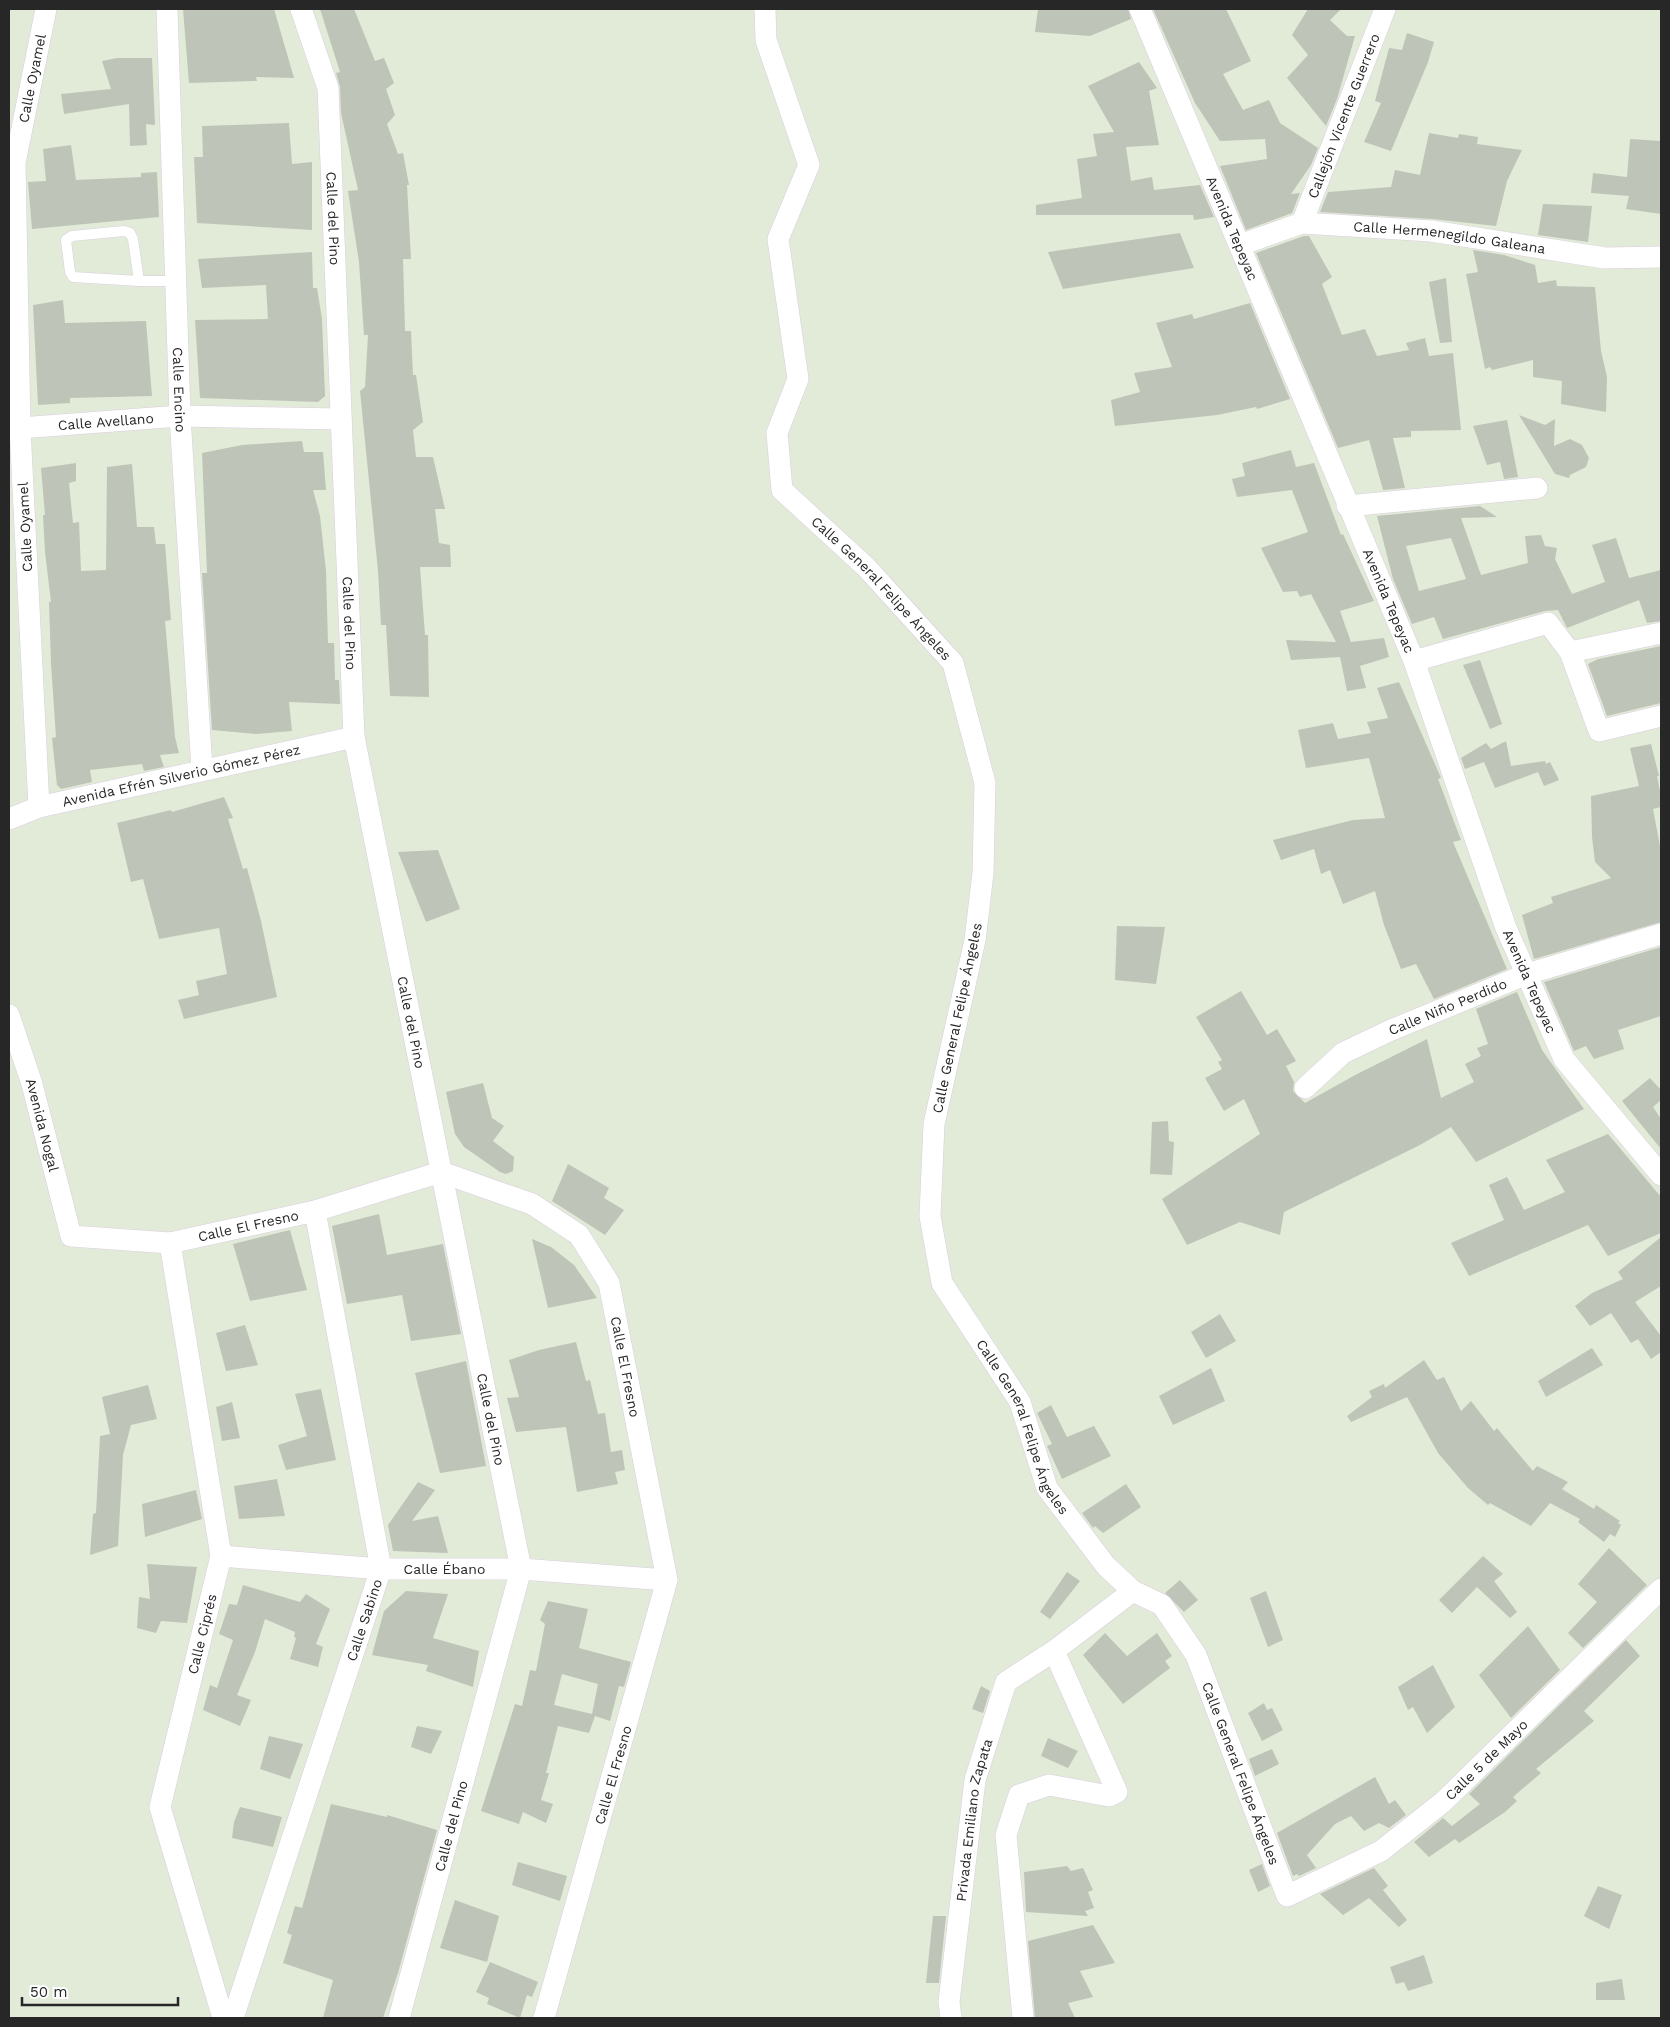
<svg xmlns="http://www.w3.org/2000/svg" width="1670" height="2027" font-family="'Work Sans',sans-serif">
<rect width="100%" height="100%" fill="#e2ead8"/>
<!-- building -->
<g fill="#bec5b8" fill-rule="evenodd">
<polygon points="183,9 274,9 294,78 256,77 257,81 189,83"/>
<polygon points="320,9 354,9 375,61 384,58 394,83 386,89 395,115 387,124 398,154 403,153 409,185 407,185 411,259 403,259 405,331 411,331 413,375 416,375 423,422 413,430 416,457 433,457 445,509 435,509 439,543 450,545 451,567 420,567 425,635 428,635 429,697 390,696 386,625 381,625 378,571 360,391 365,387 368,335 364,335 359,262 348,191 358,190 341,113 340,87 336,73 340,72"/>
<polygon points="1038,9 1128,9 1131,19 1090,36 1035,32"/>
<polygon points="1153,9 1226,9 1251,61 1223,74 1243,110 1269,100 1280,123 1318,148 1311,165 1291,194 1300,193 1292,213 1246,230 1220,166 1267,159 1265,139 1220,141 1195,103"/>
<polygon points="1308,9 1341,9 1330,20 1347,36 1355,36 1337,99 1326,126 1287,78 1308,55 1292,35"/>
<polygon points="1407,33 1434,42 1428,62 1391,151 1364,142 1381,103 1375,101 1389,48 1402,50"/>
<polygon points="117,58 152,58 155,125 146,124 147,145 130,146 129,104 64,114 61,94 111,89 102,61"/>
<polygon points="1139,62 1157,88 1149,91 1159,145 1126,147 1131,181 1152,177 1154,190 1200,185 1214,217 1194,220 1193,215 1036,215 1036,205 1082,198 1077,159 1097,156 1093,134 1114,132 1088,86"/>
<polygon points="289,123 292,164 312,162 312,230 197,223 194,157 203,157 202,126"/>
<polygon points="1429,133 1458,138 1459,134 1478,137 1477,144 1522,150 1507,181 1496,226 1432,219 1320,212 1328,192 1391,187 1395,170 1420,175"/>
<polygon points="1630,139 1661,141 1661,214 1626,209 1629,196 1591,193 1593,173 1627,177"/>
<polygon points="71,145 76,180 141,177 141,173 157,172 159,217 32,229 28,182 46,181 43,149"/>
<polygon points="1543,204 1592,206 1588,242 1538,235"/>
<polygon points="1180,233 1194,268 1063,289 1048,252"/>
<polygon points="1304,236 1309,236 1332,277 1322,284 1342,335 1365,329 1377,356 1409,350 1406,343 1425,338 1429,356 1453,353 1461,430 1411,431 1411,437 1393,438 1405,488 1383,490 1369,440 1338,448 1256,253"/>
<polygon points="1473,250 1504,255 1535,265 1538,283 1556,280 1557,286 1595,287 1601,351 1607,377 1606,412 1561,404 1562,381 1533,377 1533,360 1492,370 1490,367 1485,369 1466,274 1478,272"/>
<polygon points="312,252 313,288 317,288 322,319 325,396 318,402 200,398 195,320 268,319 266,285 202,288 198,259"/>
<polygon points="1446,278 1452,342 1440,343 1429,282"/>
<polygon points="63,300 65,323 146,321 152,396 70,398 70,403 38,405 33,305"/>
<polygon points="1250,303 1290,399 1257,409 1256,407 1217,415 1115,426 1111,400 1140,392 1134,373 1172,367 1156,323 1192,314 1194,319"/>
<polygon points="1519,415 1545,425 1555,419 1554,446 1570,439 1582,445 1589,458 1586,467 1570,475 1569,478 1555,474"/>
<polygon points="1507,420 1518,477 1504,479 1500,462 1487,465 1473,426"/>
<polygon points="302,441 304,452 323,452 326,490 313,490 320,516 326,571 328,643 334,643 335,680 339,680 340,704 289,702 292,731 256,734 212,730 202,573 207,573 202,453 242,445"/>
<polygon points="1291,450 1296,467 1314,463 1341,535 1343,534 1374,601 1340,611 1351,642 1384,638 1389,657 1360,666 1366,688 1347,691 1340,657 1291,660 1286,640 1336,642 1311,594 1300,597 1297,591 1283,592 1261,548 1308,532 1292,490 1237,497 1232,479 1245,476 1242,463"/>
<polygon points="76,463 76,481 69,483 73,523 79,522 81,571 106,570 107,467 132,464 137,527 154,527 156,544 165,544 171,620 165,621 175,737 179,753 160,755 164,767 144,771 142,764 90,770 92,782 61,789 57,785 52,738 56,737 51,664 49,602 51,602 45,552 43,515 45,515 41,468"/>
<path d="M 1480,506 L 1497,517 L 1461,518 L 1481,575 L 1528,563 L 1525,536 L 1541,535 L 1545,546 L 1557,548 L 1555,559 L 1572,594 L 1605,582 L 1592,545 L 1616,538 L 1629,578 L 1661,570 L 1661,621 L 1647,623 L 1639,600 L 1567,628 L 1558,610 L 1545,611 L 1443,639 L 1434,617 L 1412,624 L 1393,579 L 1377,516 ZM 1451,538 L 1466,579 L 1419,591 L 1406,546 Z"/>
<polygon points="1661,646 1661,703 1607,716 1588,664 1598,659"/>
<polygon points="1480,660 1502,724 1490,729 1463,665"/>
<polygon points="1399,682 1441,778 1438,779 1461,840 1453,842 1507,969 1434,999 1416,964 1401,969 1384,925 1375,891 1343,904 1330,870 1321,874 1314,849 1281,860 1273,840 1353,820 1385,818 1369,758 1306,768 1298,730 1333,723 1338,739 1371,733 1367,722 1388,718 1377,688"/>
<polygon points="1506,741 1511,766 1545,761 1546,764 1550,762 1559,780 1544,786 1538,772 1495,788 1484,762 1465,769 1461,758 1486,743 1491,749"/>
<polygon points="1651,744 1659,776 1657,776 1661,796 1661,807 1653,809 1661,851 1661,922 1534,959 1522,915 1553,903 1551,897 1611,878 1595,862 1592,837 1591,796 1639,786 1630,748"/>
<polygon points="224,797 233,818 228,819 243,869 247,868 261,921 277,997 184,1019 178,1000 199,995 196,981 227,974 219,928 159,939 143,879 131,882 117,823 171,810 172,812"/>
<polygon points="438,850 460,909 426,922 398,852"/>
<polygon points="1117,926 1165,927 1156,984 1115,980"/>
<polygon points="1661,947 1661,1016 1618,1030 1624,1049 1594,1059 1586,1046 1574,1051 1544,982"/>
<polygon points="1241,991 1267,1035 1277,1029 1296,1061 1286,1066 1294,1082 1293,1091 1305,1103 1357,1074 1427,1039 1441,1098 1474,1082 1465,1064 1481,1056 1477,1048 1488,1044 1476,1009 1517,992 1542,1050 1584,1109 1476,1162 1451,1127 1420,1145 1284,1212 1280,1235 1240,1222 1187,1245 1162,1199 1260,1134 1244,1099 1224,1111 1205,1078 1222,1069 1218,1062 1222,1060 1196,1017"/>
<polygon points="1650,1078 1661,1090 1661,1100 1653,1107 1661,1119 1661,1149 1622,1101"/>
<polygon points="483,1083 492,1118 504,1126 493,1141 514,1157 513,1171 506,1174 500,1172 464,1147 455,1134 446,1092"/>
<polygon points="1168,1121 1169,1141 1174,1142 1172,1175 1150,1174 1152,1122"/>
<polygon points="1608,1134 1661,1197 1661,1233 1608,1256 1588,1225 1469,1276 1451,1243 1504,1220 1489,1185 1507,1177 1524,1210 1565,1192 1546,1160"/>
<polygon points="568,1164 609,1188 604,1198 624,1210 605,1235 552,1201"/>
<polygon points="379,1214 387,1255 443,1244 461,1334 411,1341 402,1295 347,1304 332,1226"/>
<polygon points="290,1230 307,1290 250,1301 233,1244"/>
<polygon points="1661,1237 1661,1286 1635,1302 1661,1336 1661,1352 1651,1359 1638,1339 1631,1343 1611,1313 1590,1326 1575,1306 1592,1293 1623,1279 1618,1272"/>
<polygon points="532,1239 551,1247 574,1265 597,1298 548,1308"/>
<polygon points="1220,1314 1236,1341 1206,1358 1191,1332"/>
<polygon points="245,1325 258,1365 226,1371 216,1333"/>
<polygon points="576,1342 586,1381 590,1380 598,1414 605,1413 611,1452 622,1450 625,1470 615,1472 618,1484 577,1492 566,1427 516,1432 507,1398 519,1397 509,1360 539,1350"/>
<polygon points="1592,1348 1603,1365 1546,1397 1538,1381"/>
<polygon points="1424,1360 1437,1380 1444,1377 1461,1411 1471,1401 1494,1431 1497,1428 1533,1471 1537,1466 1568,1482 1562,1489 1594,1509 1596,1505 1620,1521 1618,1523 1621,1525 1615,1537 1610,1534 1604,1542 1578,1522 1580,1519 1550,1503 1531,1526 1490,1503 1488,1505 1468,1488 1438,1453 1407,1397 1351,1422 1347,1416 1372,1397 1369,1391 1384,1384 1385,1388"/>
<polygon points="466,1361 486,1466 440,1473 415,1373"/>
<polygon points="1211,1368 1225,1401 1173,1425 1159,1396"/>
<polygon points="148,1385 157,1419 131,1425 123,1455 118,1546 90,1555 93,1514 96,1513 100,1436 110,1434 102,1397"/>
<polygon points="321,1389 336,1460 286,1470 278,1445 307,1436 295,1394"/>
<polygon points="232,1402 240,1438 222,1441 216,1407"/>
<polygon points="1051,1405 1067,1437 1094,1426 1111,1456 1062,1479 1047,1446 1052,1444 1037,1413"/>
<polygon points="277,1479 285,1516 239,1519 234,1486"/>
<polygon points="418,1482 435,1490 412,1521 438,1516 448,1553 393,1551 388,1525"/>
<polygon points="1126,1484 1141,1507 1103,1533 1095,1526 1093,1528 1082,1513"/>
<polygon points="196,1490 202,1519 145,1537 142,1504"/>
<polygon points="1609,1548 1647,1585 1583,1648 1568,1633 1597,1602 1578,1584"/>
<polygon points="1483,1556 1503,1574 1494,1581 1517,1612 1510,1618 1477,1587 1452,1613 1439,1600"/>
<polygon points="147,1564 197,1567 187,1623 161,1621 156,1633 137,1628 139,1597 150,1599"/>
<polygon points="1067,1572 1080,1581 1050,1619 1040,1612"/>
<polygon points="1180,1580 1198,1600 1184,1612 1165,1593"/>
<polygon points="243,1585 300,1602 306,1594 330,1609 316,1644 323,1647 318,1667 290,1659 296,1638 294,1637 295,1632 265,1619 255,1652 237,1695 251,1700 240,1726 203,1710 210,1685 217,1688 233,1640 219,1634 229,1604 237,1605"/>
<polygon points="406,1591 448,1594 433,1638 479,1651 473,1687 426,1671 428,1665 372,1655 384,1611"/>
<polygon points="1266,1591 1283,1640 1268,1647 1250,1598"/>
<path d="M 548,1601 L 588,1609 L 579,1648 L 631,1662 L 624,1687 L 619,1686 L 610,1721 L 595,1716 L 589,1733 L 558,1726 L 546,1773 L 549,1773 L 541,1800 L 553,1804 L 546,1823 L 523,1812 L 519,1824 L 481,1811 L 515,1704 L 522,1706 L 530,1670 L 536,1671 L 545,1624 L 540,1620 ZM 562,1674 L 598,1684 L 592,1714 L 554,1705 Z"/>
<polygon points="1528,1626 1560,1670 1511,1718 1479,1675"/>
<polygon points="1105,1633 1127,1656 1157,1633 1172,1656 1165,1661 1170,1668 1123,1704 1083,1655"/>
<polygon points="1626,1640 1640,1656 1584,1711 1594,1721 1536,1769 1541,1773 1513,1797 1517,1801 1505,1812 1459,1843 1455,1839 1429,1857 1414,1842 1443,1818 1452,1826 1480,1804 1469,1794"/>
<polygon points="1433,1665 1455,1707 1427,1733 1413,1707 1408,1710 1398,1687"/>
<polygon points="981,1686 990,1691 983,1713 972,1709"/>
<polygon points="1264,1703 1267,1710 1272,1708 1283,1730 1262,1741 1248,1713"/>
<polygon points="417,1726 442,1731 431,1754 411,1747"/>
<polygon points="269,1736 303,1744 290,1779 260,1769"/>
<polygon points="1048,1738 1078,1751 1068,1768 1041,1756"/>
<polygon points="1272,1749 1279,1764 1255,1776 1249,1759"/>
<polygon points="1375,1777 1389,1804 1395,1800 1406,1815 1389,1828 1379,1823 1364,1831 1351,1816 1335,1824 1307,1855 1316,1868 1299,1876 1297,1874 1293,1876 1277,1833"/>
<polygon points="331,1804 387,1817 387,1815 437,1830 398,1973 383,2018 323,2018 333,1980 283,1963 292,1935 287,1933 295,1906 302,1908"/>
<polygon points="240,1807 282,1817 273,1847 232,1838 234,1822"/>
<polygon points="518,1862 567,1876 560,1901 512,1885"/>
<polygon points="1262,1864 1270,1886 1258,1892 1249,1870"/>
<polygon points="1067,1866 1071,1871 1083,1868 1093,1890 1088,1892 1094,1908 1085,1911 1088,1916 1026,1912 1024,1872"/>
<polygon points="1374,1868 1388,1886 1383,1890 1407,1920 1399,1927 1369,1898 1343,1915 1320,1894"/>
<polygon points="1598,1886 1622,1895 1609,1929 1584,1916"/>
<polygon points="455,1900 499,1916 487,1962 440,1948"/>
<polygon points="933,1916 946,1916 939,1983 926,1983"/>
<polygon points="1093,1925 1115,1963 1080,1971 1093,1997 1068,2003 1075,2018 1035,2018 1028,1941"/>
<polygon points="1424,1955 1433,1983 1408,1991 1404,1982 1396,1984 1390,1967"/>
<polygon points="490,1962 538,1982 532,1997 527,1995 520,2018 487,2004 489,1998 476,1992"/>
<polygon points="1622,1979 1625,2000 1596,2000 1596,1983"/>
</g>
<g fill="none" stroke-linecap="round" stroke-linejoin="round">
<!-- lane casing -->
<g stroke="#dacde1" stroke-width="11">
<g id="lane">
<polygon points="124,231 130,233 133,239 139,281 73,277 70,272 66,240 72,236"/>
<polyline points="139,281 176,281"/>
</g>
</g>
<!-- street casing -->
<g stroke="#dacde1" stroke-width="22">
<g id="street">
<path id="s1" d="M 167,9 L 180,416 L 202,770"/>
<path id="s2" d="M 301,9 L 328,88 L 354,737 L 521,1569 L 399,2018"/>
<path id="s3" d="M 765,9 L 766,40 L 809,165 L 778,239 L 798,379 L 777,433 L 782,490 L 866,567 L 953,663 L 985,783 L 983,873 L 975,940 L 934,1124 L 930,1216 L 942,1283 L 1020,1402 L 1047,1488 L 1106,1566 L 1133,1591 L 1162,1605 L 1196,1655 L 1287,1896 L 1381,1851 L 1443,1802 L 1661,1589"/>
<path id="s4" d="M 1140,9 L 1414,661 L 1506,928 L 1564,1059 L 1661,1175"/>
<path id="s5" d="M 1302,223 L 1385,9"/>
<path id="s6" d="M 1240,245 L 1302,223 L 1431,231 L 1605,258 L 1661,257"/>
<path id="s7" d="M 20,428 L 180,416 L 341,419"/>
<polyline points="1347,506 1537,488"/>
<polyline points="1570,652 1661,633"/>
<polyline points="1414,661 1548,623 1570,652 1599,731 1661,716"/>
<path id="s8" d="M 39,807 L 20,428 L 15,163 L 46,9"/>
<path id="s9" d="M 9,819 L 39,807 L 354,737"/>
<path id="s10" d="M 9,1015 L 32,1084 L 71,1236 L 170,1243 L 315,1211 L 441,1172 L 532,1204 L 579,1235 L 609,1283 L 667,1580 L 544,2018"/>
<path id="s11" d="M 1305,1088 L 1343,1053 L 1389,1031 L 1527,974 L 1661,934"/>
<polyline points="170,1243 221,1556 160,1807 223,2018"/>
<path id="s12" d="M 221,1556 L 381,1569 L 521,1569 L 667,1580"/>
<path id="s13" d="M 233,2018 L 381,1569 L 315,1211"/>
<path id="s14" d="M 951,2018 L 949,2002 L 975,1780 L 1006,1682 L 1054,1651 L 1133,1591"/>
<polyline points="1023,2018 1006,1835 1019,1795 1049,1785 1109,1796 1117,1792 1054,1651"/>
</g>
</g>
<!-- lane -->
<use href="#lane" stroke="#fff" stroke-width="10"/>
<!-- street -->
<use href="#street" stroke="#fff" stroke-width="21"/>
</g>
<g text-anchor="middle" stroke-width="4" stroke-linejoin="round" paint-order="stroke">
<!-- street labels -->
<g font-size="14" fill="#272727" stroke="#fff">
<text dy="5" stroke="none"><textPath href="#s8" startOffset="731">Calle Oyamel</textPath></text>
<text dy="5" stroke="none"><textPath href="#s5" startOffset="115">Callejón Vicente Guerrero</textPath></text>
<text dy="5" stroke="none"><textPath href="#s2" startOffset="214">Calle del Pino</textPath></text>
<text dy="5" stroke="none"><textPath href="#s4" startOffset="238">Avenida Tepeyac</textPath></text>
<text dy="5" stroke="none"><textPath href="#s6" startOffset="214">Calle Hermenegildo Galeana</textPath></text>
<text dy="5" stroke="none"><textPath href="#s1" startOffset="381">Calle Encino</textPath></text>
<text dy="5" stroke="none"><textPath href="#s7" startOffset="86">Calle Avellano</textPath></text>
<text transform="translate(25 527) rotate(-93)" y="5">Calle Oyamel</text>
<text dy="5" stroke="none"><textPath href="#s3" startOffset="640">Calle General Felipe Ángeles</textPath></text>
<text dy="5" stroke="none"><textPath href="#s4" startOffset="642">Avenida Tepeyac</textPath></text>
<text dy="5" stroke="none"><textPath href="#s2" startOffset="619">Calle del Pino</textPath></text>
<text dy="5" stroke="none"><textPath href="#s9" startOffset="178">Avenida Efrén Silverio Gómez Pérez</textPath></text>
<text dy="5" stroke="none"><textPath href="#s4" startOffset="1048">Avenida Tepeyac</textPath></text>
<text dy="5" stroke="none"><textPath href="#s11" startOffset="166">Calle Niño Perdido</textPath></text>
<text transform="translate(957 1018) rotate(-78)" y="5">Calle General Felipe Ángeles</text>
<text dy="5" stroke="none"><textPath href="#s2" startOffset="1024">Calle del Pino</textPath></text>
<text dy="5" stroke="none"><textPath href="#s10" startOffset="115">Avenida Nogal</textPath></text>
<text dy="5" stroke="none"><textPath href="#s10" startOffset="409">Calle El Fresno</textPath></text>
<text dy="5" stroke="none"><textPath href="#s10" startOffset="904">Calle El Fresno</textPath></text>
<text dy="5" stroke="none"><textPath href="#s2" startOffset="1429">Calle del Pino</textPath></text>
<text dy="5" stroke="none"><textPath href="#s3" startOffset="1540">Calle General Felipe Ángeles</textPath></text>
<text dy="5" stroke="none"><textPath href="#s12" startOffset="224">Calle Ébano</textPath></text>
<text dy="5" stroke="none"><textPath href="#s13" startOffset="419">Calle Sabino</textPath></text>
<text transform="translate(202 1634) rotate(-76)" y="5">Calle Ciprés</text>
<text dy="5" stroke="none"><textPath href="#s3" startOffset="2335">Calle 5 de Mayo</textPath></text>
<text dy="5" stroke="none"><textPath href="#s3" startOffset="1960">Calle General Felipe Ángeles</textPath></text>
<text transform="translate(613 1775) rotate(-74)" y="5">Calle El Fresno</text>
<text dy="5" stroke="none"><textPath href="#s14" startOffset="200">Privada Emiliano Zapata</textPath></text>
<text transform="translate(451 1826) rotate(-75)" y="5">Calle del Pino</text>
</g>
</g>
<!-- border -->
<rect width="1670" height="2027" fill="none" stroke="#272727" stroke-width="20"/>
<!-- scale -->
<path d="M22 1997v8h156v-8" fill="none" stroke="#272727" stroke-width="2.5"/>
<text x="30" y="1997" font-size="15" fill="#272727" stroke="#ffffff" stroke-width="4" paint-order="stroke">50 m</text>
</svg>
